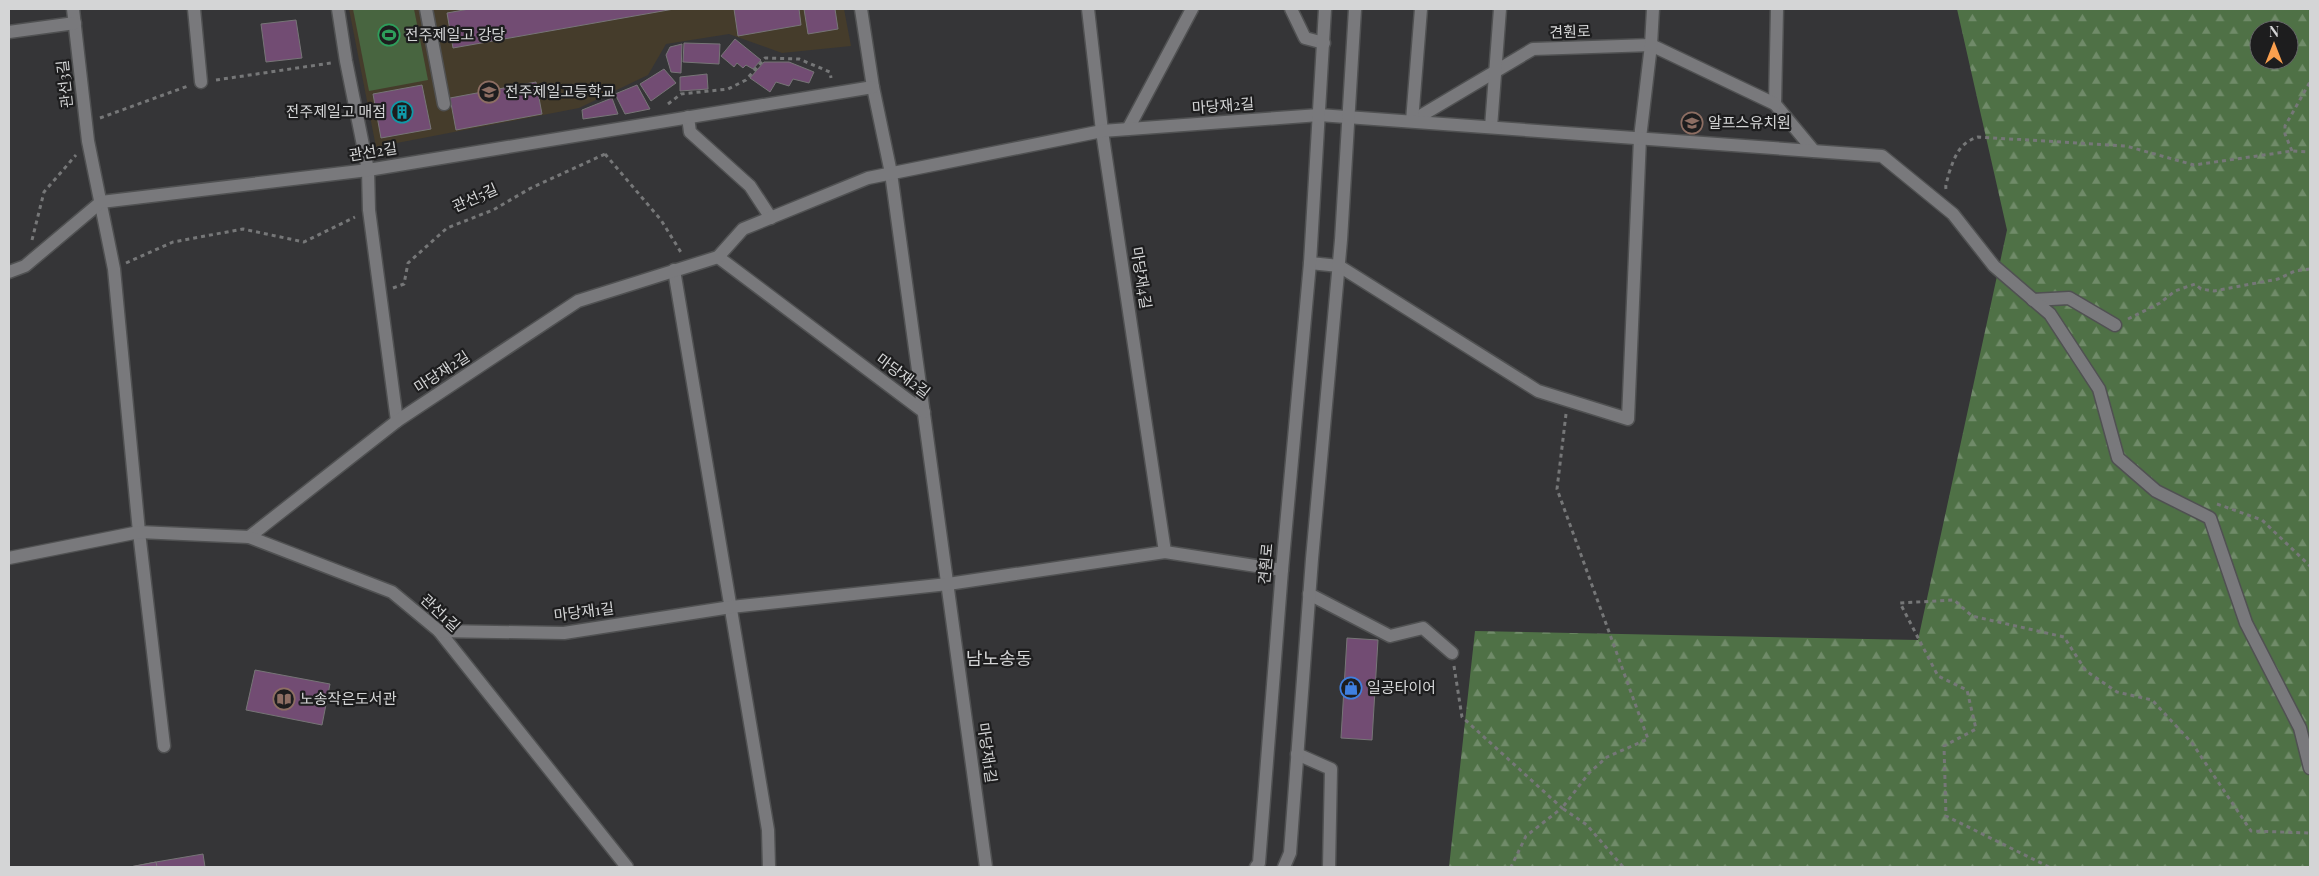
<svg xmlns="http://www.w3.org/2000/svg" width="2319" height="876" font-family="'Playfair Display','Noto Sans KR',serif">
<defs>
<pattern id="forest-firs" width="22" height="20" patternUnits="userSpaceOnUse" patternTransform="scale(1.25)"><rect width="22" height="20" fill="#4f7146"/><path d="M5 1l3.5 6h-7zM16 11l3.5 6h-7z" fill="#708b69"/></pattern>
</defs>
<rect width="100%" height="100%" fill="#353537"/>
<!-- education -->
<polygon fill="#453c2b" points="349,9 844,9 851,46 782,53 729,34 666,44 648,75 579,108 376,147"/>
<!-- forest -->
<path fill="url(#forest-firs)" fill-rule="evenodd" d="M 1957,9 L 2310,9 L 2310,867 L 1449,867 L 1475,631 L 1918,640 L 2007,230 ZM 2259,30 L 2289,30 L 2289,60 L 2259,60 Z"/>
<!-- pitch -->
<polygon fill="#486540" points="353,9 414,9 428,80 369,91"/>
<!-- building -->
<g fill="#724c73" stroke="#777577">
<polygon points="469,9 674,9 453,48 447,13"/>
<polygon points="734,9 799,9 801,25 738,36"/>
<polygon points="804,9 835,9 838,29 808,34"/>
<polygon points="296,20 302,58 266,62 261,24"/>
<polygon points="735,39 761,60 753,69 746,65 743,68 737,63 734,67 721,56"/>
<polygon points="684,43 720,44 719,64 683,62"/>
<polygon points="682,44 681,73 671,72 666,55 670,47"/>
<polygon points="764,62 789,62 814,72 809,83 793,79 789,86 776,82 770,92 750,78"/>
<polygon points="664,69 676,83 651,101 640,84"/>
<polygon points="707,74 708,89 680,91 680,77"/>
<polygon points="536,82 542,114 456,130 450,98"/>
<polygon points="422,85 431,129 381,138 373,94"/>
<polygon points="637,85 650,109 625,114 615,94"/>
<polygon points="612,98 618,114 583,119 582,110"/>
<polygon points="1347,638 1378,640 1372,740 1341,738"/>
<polygon points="255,670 330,684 322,725 246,710"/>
<polygon points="203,854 205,867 130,867 156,862"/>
<polygon points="156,862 157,867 130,867"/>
</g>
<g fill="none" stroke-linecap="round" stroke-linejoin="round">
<!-- minor casing -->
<g stroke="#505152" stroke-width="15">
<g id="minor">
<polyline points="73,9 88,141 114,269 139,532 164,746"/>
<polyline points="194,9 201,82"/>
<polyline points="338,9 346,61 368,170 369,210 397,421"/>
<polyline points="426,9 444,104"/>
<polyline points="861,9 873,87 891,173 986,867"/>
<polyline points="1088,9 1102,131 1165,552"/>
<polyline points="1291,9 1305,38 1324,43"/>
<polyline points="1777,9 1775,104 1814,151"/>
<polyline points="9,32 75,23"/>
<polyline points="688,117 690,132 750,186 771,218"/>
<polyline points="1412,121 1533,49 1651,45 1775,104"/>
<polyline points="1412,121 1421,9"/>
<polyline points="1491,127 1500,9"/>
<polyline points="1128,129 1192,9"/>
<polyline points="718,257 924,412"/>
<polyline points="1310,263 1339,266 1538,391 1628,419 1640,138 1651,45 1653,9"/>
<polyline points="674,270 768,830 769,867"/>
<polyline points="9,272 25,266 101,202 368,170 873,87"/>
<polyline points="2033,300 2069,298 2115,325"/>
<polyline points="249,537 397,421 578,301 718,257 743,229 868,178 1102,131 1319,115 1882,156 1953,214 1994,266 2050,314 2099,389 2118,458 2156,491 2210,518 2246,623 2300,728 2310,768"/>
<polyline points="9,558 139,532 249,537 392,592 439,631 627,867"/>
<polyline points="1309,594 1390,636 1423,628 1452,653"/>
<polyline points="439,631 564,633 731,607 948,584 1165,552 1282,570"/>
<polyline points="1297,754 1331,769 1329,867"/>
<polyline points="1256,867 1259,863 1282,570 1310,263 1325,9"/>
<polyline points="1284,867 1290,853 1312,559 1341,240 1355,9"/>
</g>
</g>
<!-- path -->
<g stroke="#767778" stroke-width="3" stroke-dasharray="4 4" stroke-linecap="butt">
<polyline points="216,80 331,63"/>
<polyline points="668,104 681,94 728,89 746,80 765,58 799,59 830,72 831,78"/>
<polyline points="100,118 188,86"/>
<polyline points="2292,151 2285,134 2285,126 2310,82"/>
<polyline points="605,154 661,220 682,254"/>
<path d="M 1946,189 C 1945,184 1948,179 1949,173 C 1955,156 1959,143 1978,137 L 2126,146 L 2194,165 L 2292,151 L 2310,152"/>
<polyline points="32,240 44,192 76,155"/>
<polyline points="126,263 173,242 243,229 304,242 355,217"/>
<polyline points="393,288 404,284 408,263 447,228 493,210 531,188 605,154"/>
<polyline points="2128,319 2160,303 2175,291 2195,284 2201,289 2214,291 2278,279 2295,271 2310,269"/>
<polyline points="1566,414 1557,489 1648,739 1607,757 1589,773 1562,808 1587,825 1623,867"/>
<polyline points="2217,504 2262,520 2310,566"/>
<polyline points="1454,666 1462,717 1562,808 1526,836 1511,867"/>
<polyline points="2049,867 1946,816 1944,746 1976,729 1967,690 1938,676 1900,603 1954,600 1972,616 2064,637 2086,671 2117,692 2152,700 2192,743 2251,831 2310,833"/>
</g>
<!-- minor -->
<use href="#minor" stroke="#79797c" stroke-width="12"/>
</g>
<!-- icons -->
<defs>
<g id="stadium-ring" transform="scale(1.125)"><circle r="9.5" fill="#1d1d1e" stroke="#2e9e5b" stroke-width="1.5"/><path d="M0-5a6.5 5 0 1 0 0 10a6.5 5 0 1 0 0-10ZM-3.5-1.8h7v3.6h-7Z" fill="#2e9e5b"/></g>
<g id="school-ring" transform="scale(1.125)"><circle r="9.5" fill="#1d1d1e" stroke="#8d6e63" stroke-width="1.5"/><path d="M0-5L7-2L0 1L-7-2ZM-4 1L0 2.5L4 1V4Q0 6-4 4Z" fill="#8d6e63"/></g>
<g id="building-ring" transform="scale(1.125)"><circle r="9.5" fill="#1d1d1e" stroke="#0f9aa8" stroke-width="1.5"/><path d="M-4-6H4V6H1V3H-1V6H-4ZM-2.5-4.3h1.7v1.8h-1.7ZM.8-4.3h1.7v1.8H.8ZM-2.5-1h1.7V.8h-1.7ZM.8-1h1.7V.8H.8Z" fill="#0f9aa8"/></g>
<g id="shop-ring" transform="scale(1.125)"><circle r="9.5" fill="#1d1d1e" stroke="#3f7fe0" stroke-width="1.5"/><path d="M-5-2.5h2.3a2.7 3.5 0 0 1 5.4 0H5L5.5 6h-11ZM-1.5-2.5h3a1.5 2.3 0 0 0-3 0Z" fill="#3f7fe0"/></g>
<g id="library-ring" transform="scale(1.125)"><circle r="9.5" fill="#1d1d1e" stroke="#8d6e63" stroke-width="1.5"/><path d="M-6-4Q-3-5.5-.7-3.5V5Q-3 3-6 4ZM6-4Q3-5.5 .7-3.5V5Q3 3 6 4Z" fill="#8d6e63"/></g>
</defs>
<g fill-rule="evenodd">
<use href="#stadium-ring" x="389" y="35"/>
<use href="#school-ring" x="489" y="92"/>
<use href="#building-ring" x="402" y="112"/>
<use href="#school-ring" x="1692" y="123"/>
<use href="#shop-ring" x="1351" y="688"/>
<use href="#library-ring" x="284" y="699"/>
</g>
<g text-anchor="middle" stroke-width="4.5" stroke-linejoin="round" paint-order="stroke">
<!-- street labels -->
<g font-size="15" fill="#d4d5d6" stroke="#1d1d1e">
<text transform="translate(1570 32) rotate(-2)" y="5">견훤로</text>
<text transform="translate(65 84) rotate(-96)" y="5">관선3길</text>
<text transform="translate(1223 106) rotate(-4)" y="5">마당재2길</text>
<text transform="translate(373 152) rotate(-9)" y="5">관선2길</text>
<text transform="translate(475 198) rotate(-24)" y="5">관선5길</text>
<text transform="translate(1141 278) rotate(81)" y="5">마당재4길</text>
<text transform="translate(442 372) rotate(-33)" y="5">마당재2길</text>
<text transform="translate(903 376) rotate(37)" y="5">마당재2길</text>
<text transform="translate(1266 564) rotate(-85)" y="5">견훤로</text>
<text transform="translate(584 612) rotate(-7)" y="5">마당재1길</text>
<text transform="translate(440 613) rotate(43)" y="5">관선1길</text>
<text transform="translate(987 753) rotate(82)" y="5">마당재1길</text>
</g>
<!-- poi labels -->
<g font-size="15" fill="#d4d5d6" stroke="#1d1d1e" text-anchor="start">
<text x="405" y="40">전주제일고 강당</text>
<text x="505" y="97">전주제일고등학교</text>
<text x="386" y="117" text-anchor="end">전주제일고 매점</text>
<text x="1708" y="128">알프스유치원</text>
<text x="1367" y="693">일공타이어</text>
<text x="300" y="704">노송작은도서관</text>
</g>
<!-- quarter labels -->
<g font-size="18" fill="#d4d5d6" stroke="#1d1d1e">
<text x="999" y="665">남노송동</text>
</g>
</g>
<!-- border -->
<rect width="2319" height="876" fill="none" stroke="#d4d5d6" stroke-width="20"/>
<!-- north arrow -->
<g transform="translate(2274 45)"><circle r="24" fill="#1d1d1e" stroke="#666768"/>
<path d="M0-4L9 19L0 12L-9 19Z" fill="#fa9f4e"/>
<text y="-8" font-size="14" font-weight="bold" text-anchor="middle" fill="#d4d5d6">N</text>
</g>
</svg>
